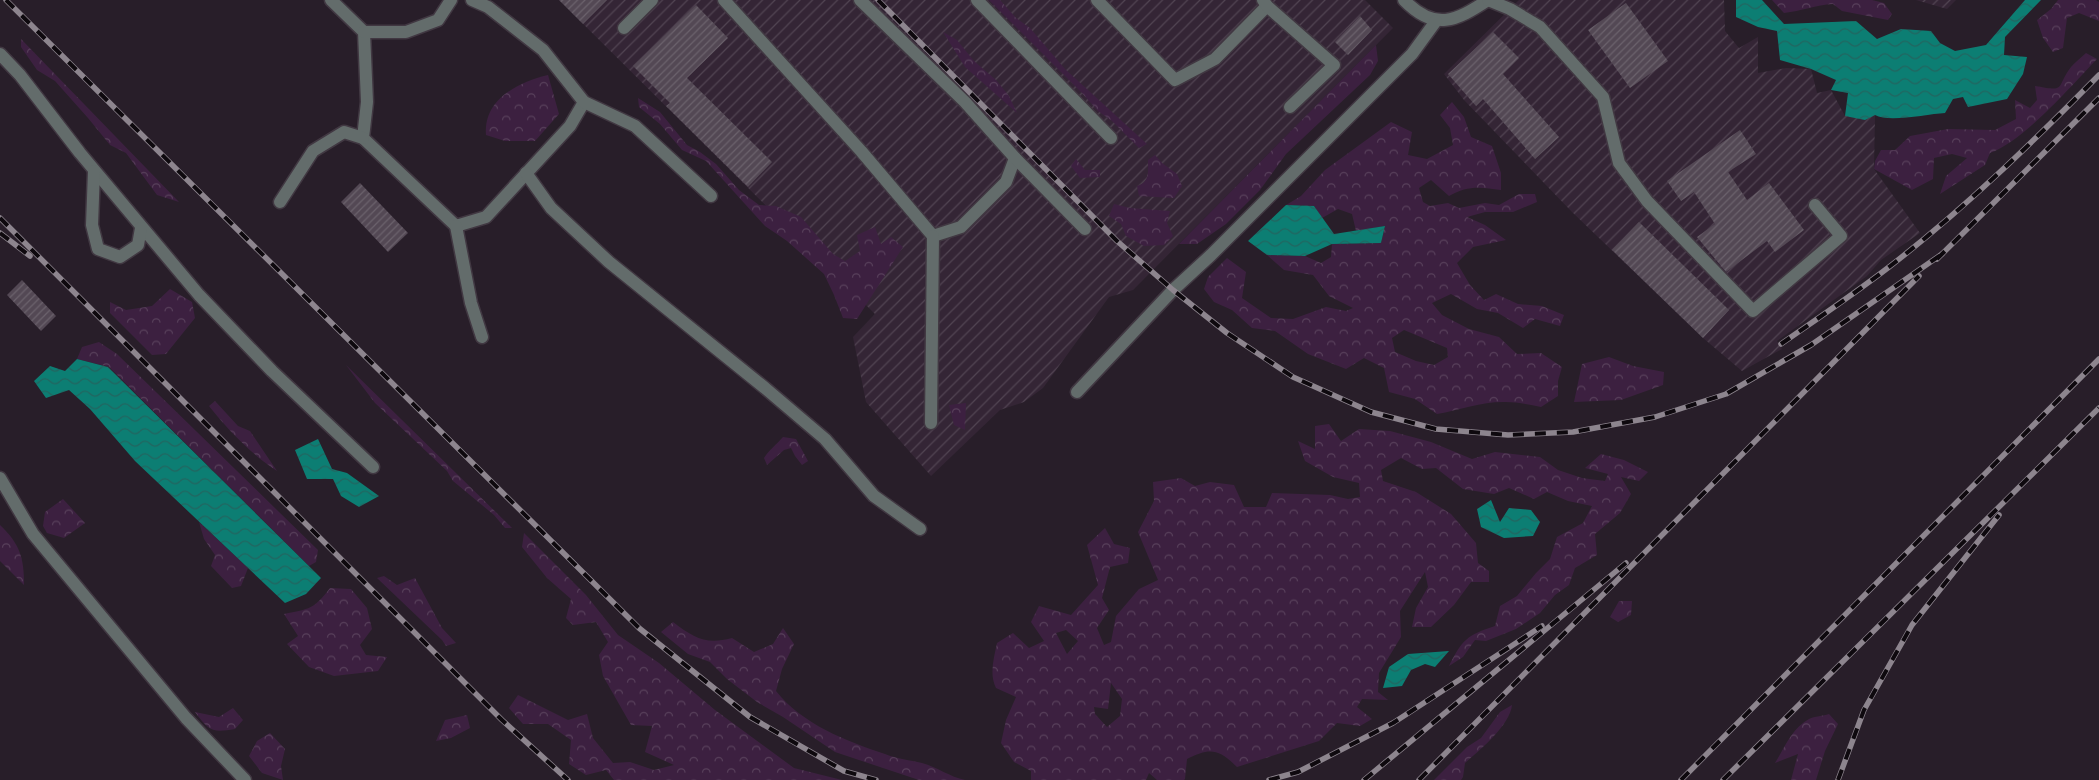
<svg xmlns="http://www.w3.org/2000/svg" width="2099" height="780" font-family="Rubik,sans-serif">
<defs>
<pattern id="industrial-furrows" width="10" height="10" patternUnits="userSpaceOnUse" patternTransform="scale(1.25)"><rect width="10" height="10" fill="#342535"/><path d="M-1 1l2-2M0 10L10 0M9 11l2-2" fill="none" stroke="#514452"/></pattern>
<pattern id="forest-crowns" width="20" height="18" patternUnits="userSpaceOnUse" patternTransform="scale(1.25)"><rect width="20" height="18" fill="#3c2040"/><path d="M2 6a3 3 0 1 1 6 0M12 15a3 3 0 1 1 6 0" fill="none" stroke="#58405b"/></pattern>
<pattern id="water-waves" width="16" height="10" patternUnits="userSpaceOnUse" patternTransform="scale(1.25)"><rect width="16" height="10" fill="#0c7e73"/><path d="M0 5q4-4 8 0t8 0" fill="none" stroke="#226560"/></pattern>
<pattern id="building-hatch" width="6" height="6" patternUnits="userSpaceOnUse" patternTransform="scale(1.25)"><rect width="6" height="6" fill="#534854"/><path d="M-1 1l2-2M0 6l6-6M5 7l2-2" fill="none" stroke="#6b626c"/></pattern>
</defs>
<rect width="100%" height="100%" fill="#281e29"/>
<!-- industrial -->
<g fill="url(#industrial-furrows)">
<polygon points="559,0 1365,0 1393,28 1133,290 1109,297 1043,388 1024,402 1000,410 931,476 866,402 853,337 875,314"/>
<polygon points="1519,0 1724,0 1725,31 1739,48 1758,37 1758,73 1786,68 1811,69 1817,93 1831,90 1845,116 1875,115 1874,169 1920,233 1881,260 1867,276 1777,341 1782,349 1742,371 1703,338 1572,212 1464,100 1444,74"/>
<polygon points="1916,0 1956,0 1947,9"/>
</g>
<!-- forest -->
<g fill="url(#forest-crowns)" fill-rule="evenodd">
<polygon points="989,0 1000,0 1016,18 1030,28 1065,69 1147,144 1139,148 1112,121 1098,111 1082,93"/>
<path d="M 1772,0 L 1872,0 L 1884,3 L 1892,14 L 1888,20 L 1842,11 L 1833,4 C 1816,5 1801,11 1784,13 Z"/>
<polygon points="2058,0 2096,0 2099,2 2099,21 2079,13 2067,18 2063,48 2053,52 2043,38 2037,20 2051,9"/>
<polygon points="943,32 957,40 974,61 996,80 1009,96 1017,113 965,67"/>
<polygon points="21,39 179,202 157,195 126,153 110,145 88,118 55,81 37,70 21,47"/>
<polygon points="1376,45 1378,61 1370,75 1286,154 1260,190 1226,224 1197,244 1179,244"/>
<path d="M 2086,53 L 2097,59 C 2071,86 2024,141 1990,153 L 1985,165 L 1940,194 L 1946,176 L 1967,158 L 1952,154 L 1934,158 L 1933,179 L 1912,190 L 1874,169 L 1875,161 L 1881,150 L 1895,150 L 1910,136 L 1948,129 L 1995,130 L 2016,119 L 2015,100 L 2030,108 L 2037,100 L 2035,86 C 2068,92 2055,88 2071,67 C 2075,62 2081,58 2086,53 Z"/>
<path d="M 548,75 L 559,114 L 535,141 L 505,141 L 486,135 C 483,99 519,82 548,75 Z"/>
<polygon points="638,98 660,112 687,145 700,152 716,164 739,190 759,205 776,206 801,217 833,254 845,261 860,251 857,235 875,227 881,244 891,237 903,247 857,319 843,318 834,295 824,274 787,241 765,226 706,161 682,150 660,124 639,107"/>
<path d="M 1452,102 L 1464,117 L 1471,137 L 1492,146 L 1501,173 L 1501,190 C 1481,187 1467,185 1449,196 L 1431,180 L 1419,188 L 1423,202 L 1430,206 L 1448,203 L 1459,208 L 1485,203 L 1499,205 L 1519,194 L 1535,194 L 1537,202 L 1513,212 L 1485,212 L 1467,217 L 1485,225 L 1506,240 L 1473,247 L 1457,263 L 1470,285 L 1484,300 L 1496,294 L 1518,304 L 1542,306 L 1564,315 L 1560,326 L 1535,319 L 1523,328 L 1498,313 L 1477,309 L 1451,294 L 1432,303 L 1442,315 L 1469,329 L 1499,337 L 1517,354 L 1541,353 L 1562,367 L 1558,381 L 1558,396 L 1541,407 C 1530,405 1518,402 1506,402 C 1484,401 1460,410 1437,414 L 1415,399 L 1389,392 L 1384,368 L 1364,358 L 1346,369 L 1308,354 L 1275,331 L 1252,328 L 1232,310 L 1214,302 L 1204,289 L 1208,277 L 1227,258 L 1246,272 L 1242,298 L 1271,318 L 1293,319 L 1326,307 L 1346,311 L 1353,308 L 1329,296 L 1313,275 L 1284,270 L 1267,255 L 1305,256 L 1321,263 L 1331,257 L 1332,244 L 1381,243 L 1385,226 L 1356,231 L 1352,214 L 1338,209 L 1322,218 L 1314,206 L 1286,205 L 1301,196 L 1325,170 L 1391,122 L 1412,132 L 1408,155 L 1427,159 L 1453,145 L 1450,128 L 1440,115 ZM 1404,330 L 1447,348 L 1448,357 L 1434,365 L 1416,361 L 1395,352 L 1392,338 Z"/>
<path d="M 1155,155 L 1162,163 L 1177,174 L 1182,186 L 1174,198 L 1139,196 L 1137,186 C 1150,182 1148,172 1148,160 Z"/>
<polygon points="1076,159 1085,170 1100,170 1100,177 1080,178 1071,166"/>
<polygon points="1114,204 1130,208 1170,211 1167,223 1173,236 1164,245 1144,246 1126,236 1121,224 1109,216"/>
<polygon points="170,289 192,302 195,318 166,354 152,355 110,313 110,302 126,310 152,306"/>
<polygon points="99,342 117,354 318,550 316,562 309,566 109,367 77,359 82,347"/>
<polygon points="1609,357 1633,366 1664,372 1663,385 1621,400 1574,402 1582,364"/>
<polygon points="346,365 512,528 505,528 494,515 453,481 447,471 375,403"/>
<path d="M 215,401 L 238,426 L 250,431 L 277,471 C 251,454 228,430 209,406 Z"/>
<polygon points="966,403 965,430 954,425 949,405"/>
<path d="M 1329,424 L 1341,441 L 1359,429 L 1390,431 L 1431,442 L 1472,459 L 1495,452 L 1540,457 L 1558,470 L 1582,478 L 1605,481 L 1608,474 L 1585,468 L 1601,454 L 1624,460 L 1648,472 L 1639,481 L 1621,477 L 1631,494 L 1620,513 L 1595,534 L 1597,555 L 1575,568 L 1569,585 L 1555,595 L 1540,613 L 1516,629 L 1486,641 L 1475,640 L 1463,657 L 1449,666 C 1462,640 1467,635 1495,626 L 1500,606 L 1517,596 L 1536,573 L 1550,559 L 1557,537 L 1583,523 L 1592,506 L 1568,501 L 1547,492 L 1534,499 L 1509,488 L 1494,494 L 1463,489 L 1436,468 L 1422,469 L 1401,458 L 1381,470 L 1383,481 L 1416,492 L 1451,514 L 1476,543 L 1478,563 L 1489,571 L 1489,582 L 1471,582 L 1454,605 L 1431,627 L 1412,627 L 1416,608 L 1428,587 L 1425,572 L 1400,611 L 1401,637 L 1379,673 L 1378,692 L 1388,700 L 1362,699 L 1357,707 L 1372,719 L 1360,726 L 1337,723 L 1319,741 L 1237,767 C 1219,749 1210,747 1187,759 L 1185,779 L 1184,780 L 1157,780 L 1149,773 L 1146,780 L 1031,780 L 1031,771 L 1014,762 L 1001,743 L 1006,720 L 1016,697 L 996,688 C 989,674 994,658 997,643 L 1013,633 L 1029,648 L 1044,641 L 1031,622 L 1039,606 L 1071,615 L 1098,585 L 1087,545 L 1105,528 L 1114,544 L 1130,548 L 1128,563 L 1110,567 L 1102,598 L 1109,610 L 1097,628 L 1104,645 L 1111,642 L 1116,616 L 1139,589 L 1158,580 L 1138,532 L 1154,501 L 1153,482 L 1181,478 L 1195,486 L 1210,482 L 1234,485 L 1244,507 L 1266,507 L 1272,493 L 1330,495 L 1348,499 L 1360,497 L 1359,483 L 1333,477 L 1305,461 L 1298,441 L 1315,449 L 1315,426 ZM 1066,630 L 1078,641 L 1067,654 L 1056,633 ZM 1111,683 L 1122,699 L 1120,716 L 1107,727 L 1095,714 L 1094,707 L 1108,709 Z"/>
<path d="M 783,437 L 796,439 L 808,461 L 802,465 L 795,456 L 791,448 L 784,450 L 767,465 L 764,458 C 770,449 776,445 783,437 Z"/>
<polygon points="63,499 85,523 64,538 47,533 43,526 45,512"/>
<polygon points="199,522 248,568 241,586 232,588 211,566 215,555 204,539"/>
<path d="M 0,525 C 20,544 24,558 24,585 L 0,561 Z"/>
<polygon points="524,533 586,595 618,635 659,663 715,710 794,768 842,780 614,780 606,770 586,775 569,764 571,740 548,724 523,724 509,708 518,695 568,720 587,714 593,738 613,763 630,762 654,770 674,765 645,752 652,726 631,725 603,676 599,655 608,642 596,622 573,625 566,618 571,599 547,578 522,547"/>
<polygon points="384,576 397,585 415,578 442,628 456,643 446,646 442,640 377,578"/>
<path d="M 330,588 L 351,589 L 367,608 L 372,629 L 360,645 L 366,655 L 387,657 L 378,671 L 334,676 L 309,667 L 287,644 L 298,636 L 284,614 C 310,609 314,609 330,588 Z"/>
<polygon points="1619,601 1632,601 1631,615 1618,622 1610,617"/>
<path d="M 673,622 C 694,638 706,645 732,638 L 754,652 L 773,644 L 783,628 L 794,644 L 782,669 L 776,691 C 802,724 846,741 885,754 C 897,759 910,760 922,763 C 937,767 950,777 965,780 L 919,780 L 835,752 L 783,717 L 757,702 L 727,679 L 710,662 L 688,654 L 661,632 Z"/>
<path d="M 1512,705 C 1510,725 1480,750 1465,763 L 1463,777 L 1461,780 L 1434,780 L 1467,747 L 1481,738 L 1500,712 Z"/>
<path d="M 233,708 L 243,720 L 235,729 C 212,733 209,731 195,712 L 219,717 Z"/>
<path d="M 1829,714 L 1838,724 L 1825,751 L 1816,780 L 1791,780 L 1798,754 L 1775,763 C 1785,747 1792,728 1809,719 C 1815,716 1823,716 1829,714 Z"/>
<polygon points="467,715 470,728 451,738 436,741 445,720"/>
<polygon points="270,733 285,749 281,766 283,780 262,773 249,756 257,741"/>
</g>
<!-- water -->
<g fill="url(#water-waves)">
<path d="M 1736,0 L 1762,0 L 1784,24 L 1856,21 L 1877,39 L 1901,29 L 1931,31 L 1940,43 L 1955,51 L 1986,45 L 2025,0 L 2041,0 L 2005,37 L 2004,55 L 2027,57 L 2023,74 L 2007,99 L 1968,107 L 1963,97 L 1953,99 L 1945,113 C 1927,114 1889,123 1875,115 L 1865,120 L 1845,116 L 1848,93 L 1831,90 L 1836,80 L 1811,69 L 1780,60 L 1777,31 L 1758,27 L 1736,17 Z"/>
<polygon points="1286,205 1314,206 1334,234 1385,226 1381,243 1332,244 1305,256 1267,255 1248,241"/>
<polygon points="77,359 108,367 321,578 306,594 285,603 135,461 90,409 69,390 46,398 34,381 50,366 65,371"/>
<polygon points="318,439 332,469 347,473 379,496 359,507 341,496 333,479 307,479 295,450"/>
<polygon points="1491,500 1500,522 1509,508 1531,510 1540,522 1533,536 1504,538 1481,527 1477,509"/>
<polygon points="1449,651 1435,667 1425,664 1411,670 1402,686 1383,688 1389,667 1408,654"/>
</g>
<!-- building -->
<g fill="url(#building-hatch)">
<polygon points="559,0 607,0 583,24"/>
<polygon points="1626,3 1668,61 1630,88 1588,30"/>
<polygon points="696,5 728,38 687,78 772,162 748,187 666,106 670,103 633,66"/>
<polygon points="1360,16 1372,30 1348,55 1335,42"/>
<polygon points="1493,32 1519,58 1503,74 1559,137 1535,159 1483,99 1476,106 1448,74"/>
<polygon points="1740,130 1756,154 1728,172 1747,200 1769,183 1804,230 1775,252 1767,241 1726,272 1697,237 1715,224 1694,192 1681,201 1667,181"/>
<polygon points="360,183 408,233 388,252 341,202"/>
<polygon points="1639,222 1729,310 1703,338 1612,250"/>
<polygon points="22,280 56,316 41,331 7,295"/>
</g>
<g fill="none" stroke-linecap="round" stroke-linejoin="round">
<!-- minor casing -->
<g stroke="#413842" stroke-width="15">
<g id="minor">
<polyline points="331,0 364,32 367,102 363,138 456,226 486,217 570,126 584,102"/>
<polyline points="472,0 488,7 543,50 584,102 635,126 711,196"/>
<polyline points="724,0 861,151 933,236 961,227 1006,182 1015,158"/>
<polyline points="860,0 965,102 1015,158 1085,229"/>
<polyline points="977,0 1111,138"/>
<polyline points="1097,0 1175,80 1215,59 1267,6"/>
<polyline points="1263,0 1267,6 1334,65 1290,107"/>
<path d="M 1404,0 C 1435,32 1456,21 1488,0"/>
<polyline points="1488,0 1510,9 1540,27 1603,97 1619,163 1647,201 1753,311 1841,236 1815,205"/>
<polyline points="624,28 652,0"/>
<polyline points="364,32 406,32 438,20 451,0"/>
<polyline points="0,54 20,75 80,153 199,295 272,371 373,467"/>
<polyline points="94,171 92,225 98,249 120,257 138,245 141,228"/>
<polyline points="526,173 551,208 609,262 765,388 825,439 874,496 920,529"/>
<polyline points="280,202 313,151 344,132 363,138"/>
<polyline points="456,226 471,303 482,337"/>
<polyline points="1077,392 1173,290 1211,255 1412,54 1436,21"/>
<polyline points="931,423 933,236"/>
<polyline points="0,478 33,534 186,718 245,780"/>
</g>
</g>
<!-- minor -->
<use href="#minor" stroke="#636c6b" stroke-width="12"/>
<!-- rail casing -->
<g stroke="#8d858e" stroke-width="5.5">
<g id="rail">
<polyline points="6,0 639,628 750,717 844,771 876,780"/>
<polyline points="878,0 1117,241 1173,290 1227,333 1293,377 1371,412 1436,429 1508,435 1573,432 1655,417 1726,394 1811,345 1942,254"/>
<polyline points="0,218 502,720 568,780"/>
<polyline points="0,233 30,256"/>
<polyline points="1937,259 2099,98"/>
<path d="M 1781,344 C 1817,319 1854,294 1889,267 C 1964,209 2032,143 2099,75"/>
<polyline points="1269,780 1298,772 1393,723 1542,626"/>
<polyline points="1364,780 1626,563"/>
<polyline points="1419,780 1919,276"/>
<polyline points="1681,780 2099,359"/>
<polyline points="1723,780 2099,408"/>
<polyline points="1838,780 1864,710 1912,625 1999,515"/>
</g>
</g>
<!-- rail -->
<use href="#rail" stroke="#0e090e" stroke-width="4" stroke-dasharray="11" stroke-linecap="butt"/>
</g>
</svg>
